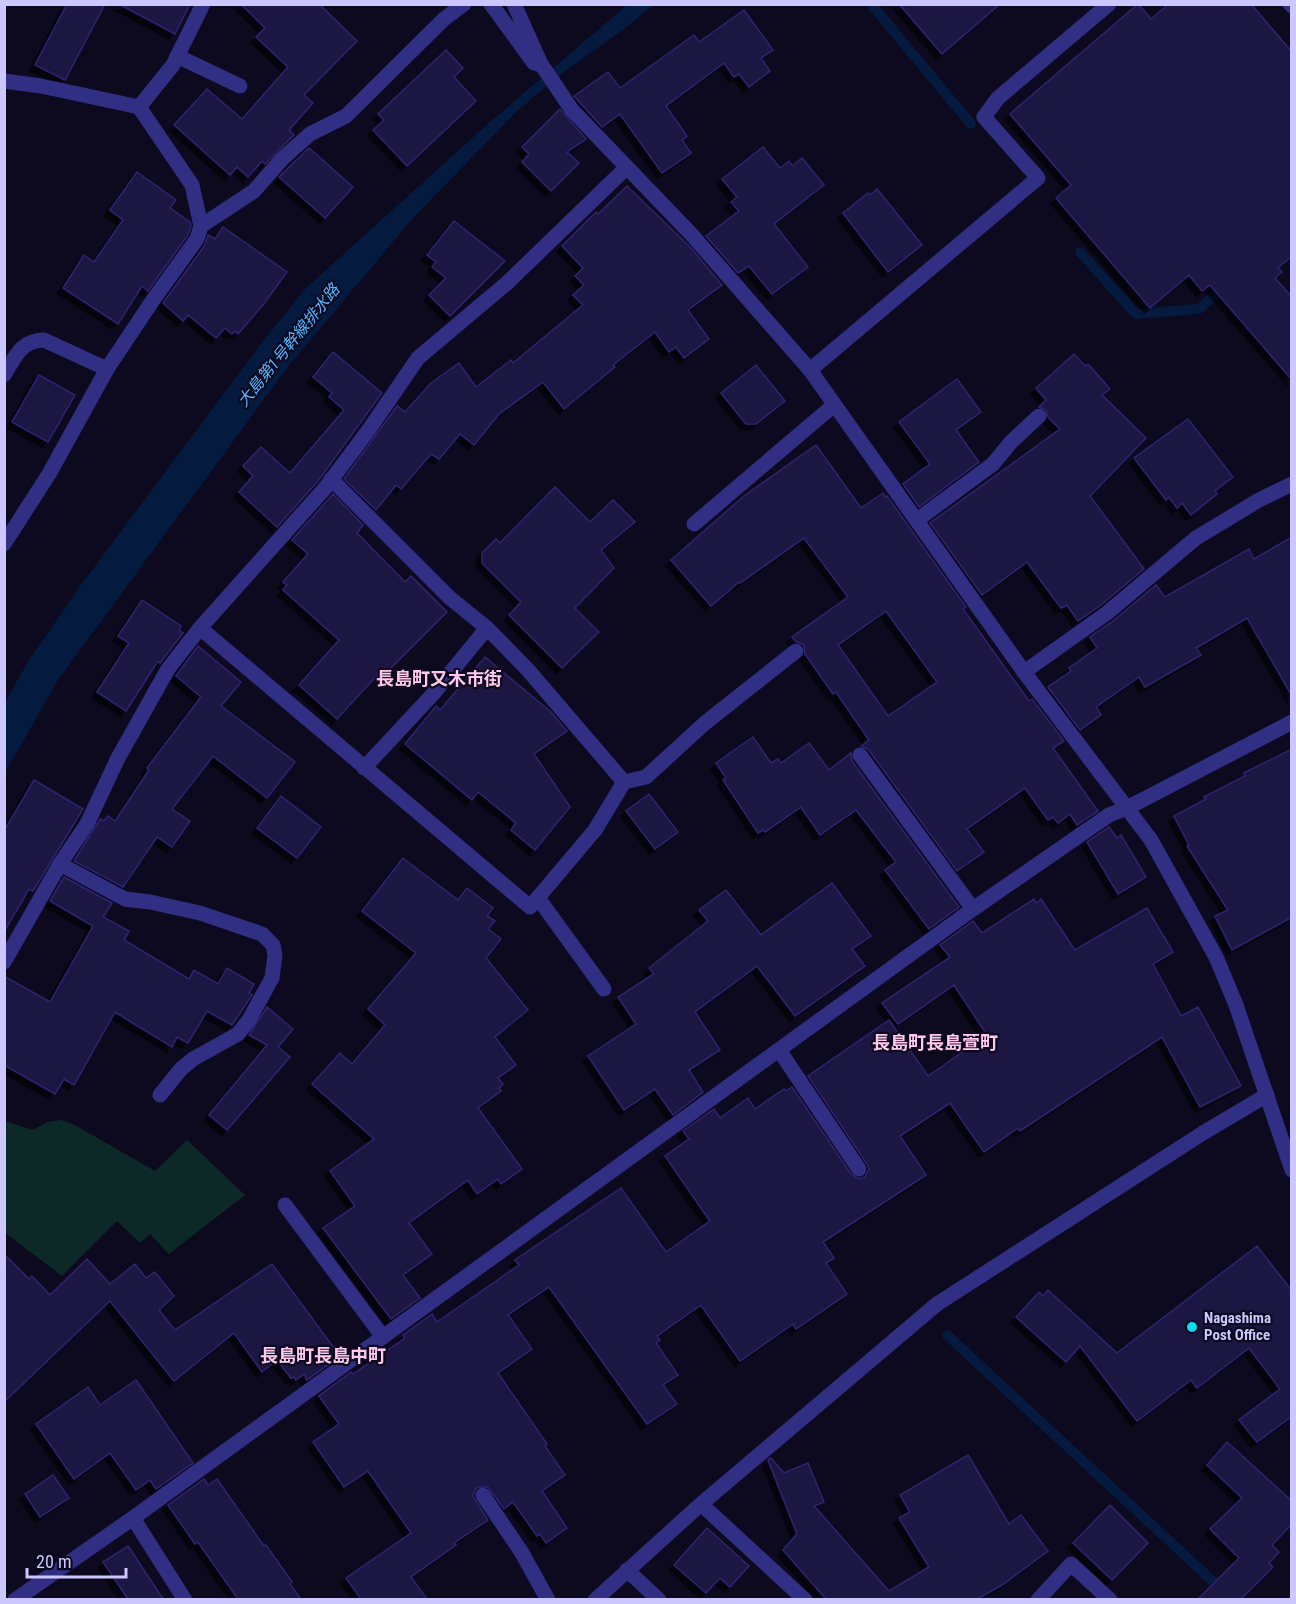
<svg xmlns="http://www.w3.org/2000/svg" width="1296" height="1604" font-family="'Roboto Condensed','Noto Sans JP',sans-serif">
<defs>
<filter id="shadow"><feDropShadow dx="-5.5" dy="5.5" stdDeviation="0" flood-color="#0009"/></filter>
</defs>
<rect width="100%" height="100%" fill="#0d0a1f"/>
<!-- green -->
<polygon fill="#0c2927" points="61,1120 73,1124 155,1171 187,1140 245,1195 169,1254 150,1234 140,1243 117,1221 62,1276 4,1232 5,1121 33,1130 47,1122"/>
<!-- water -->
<polygon fill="#041a3e" points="627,5 653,5 624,29 564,72 517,111 413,218 287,368 58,680 5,773 5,702 29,660 81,585 261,344 306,288 490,122"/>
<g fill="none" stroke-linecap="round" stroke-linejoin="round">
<!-- stream -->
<g stroke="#041a3e" stroke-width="10">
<polyline points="871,4 971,124"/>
<polyline points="1080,252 1136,314 1199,309 1228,284"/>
<polyline points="947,1335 1233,1600"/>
</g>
</g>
<!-- building -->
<g fill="#1c1442" stroke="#302370" stroke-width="1.5" fill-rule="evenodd" filter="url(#shadow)">
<polygon points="67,4 105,4 65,80 35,65"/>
<polygon points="119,4 190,4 175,34"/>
<polygon points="241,4 319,4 357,41 304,95 313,103 289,130 294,135 265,164 262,161 248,177 237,167 230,175 174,125 207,89 242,119 288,67 256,37 265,28"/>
<polygon points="899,4 1000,4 942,54"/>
<polygon points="1138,4 1151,19 1169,4 1251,4 1292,52 1292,256 1278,268 1282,272 1275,278 1292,297 1292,380 1210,285 1202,291 1189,275 1150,308 1056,198 1071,185 1010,114"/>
<polygon points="744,10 773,50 761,58 770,71 749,87 739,74 734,77 724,63 666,106 687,136 682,140 691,153 662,173 620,114 602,127 574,96 608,72 620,88 694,35 699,42"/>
<polygon points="446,50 463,68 454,77 476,101 407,166 373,130 384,120 378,114"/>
<polygon points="560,109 586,139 567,152 579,163 551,191 522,162 529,154 522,147"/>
<polygon points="763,147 780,168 789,161 792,166 802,158 824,185 774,224 808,267 772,294 749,266 738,273 706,236 739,211 731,202 737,197 722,179"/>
<polygon points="309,148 353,187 325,218 279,177"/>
<polygon points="137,172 176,200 170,208 190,222 191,226 188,235 148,291 142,286 118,324 63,288 84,255 94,262 123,220 110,210"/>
<polygon points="627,186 691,248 722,285 688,310 709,339 684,358 676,347 669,352 655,332 613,365 615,367 564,409 543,382 499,414 474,445 460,434 439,459 431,454 401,489 396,485 376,510 344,479 397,406 405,412 431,383 459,363 476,387 511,360 513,363 583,305 573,295 584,285 575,276 583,268 562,246 596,212 598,214"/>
<polygon points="877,189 922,245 888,272 843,213 868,193 870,195"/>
<polygon points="454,221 505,261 450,316 429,295 446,278 432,267 436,262 427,255"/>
<polygon points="223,227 287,272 263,305 238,334 235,331 232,334 225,328 216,338 188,315 183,321 163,303 205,245 208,235 215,239"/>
<polygon points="333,352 382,393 318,481 277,527 239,492 253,476 243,466 261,447 290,473 344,410 329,397 332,393 313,377"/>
<polygon points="1074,354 1085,366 1088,364 1110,389 1102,395 1146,438 1090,496 1144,569 1101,605 1078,621 1067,605 1061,608 1027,562 982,595 930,523 1060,429 1048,417 1046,410 1039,407 1046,400 1036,388"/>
<polygon points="756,365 785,401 756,424 746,424 721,393"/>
<polygon points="39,375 75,395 48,442 12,422"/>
<polygon points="957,379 981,412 956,430 979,462 919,507 903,484 930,464 899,422"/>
<polygon points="1188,419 1233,477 1215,491 1217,494 1191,515 1182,503 1177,508 1169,497 1166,500 1134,458"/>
<path d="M 816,445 L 861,508 L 883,493 L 885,497 L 887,496 L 966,607 L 963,609 L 1029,701 L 1032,699 L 1064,741 L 1053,748 L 1098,811 L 1077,825 L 1070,814 L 1058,823 L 1053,817 L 1048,820 L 1025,788 L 967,829 L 984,852 L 957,871 L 868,749 L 861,746 L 869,740 L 836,692 L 833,694 L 805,654 L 804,645 L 795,641 L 792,637 L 848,597 L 804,538 L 740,583 L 739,582 L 711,606 L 671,560 L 744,496 ZM 886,611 L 937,682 L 888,716 L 838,645 Z"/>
<polygon points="555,487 590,522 613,500 635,522 601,550 614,568 575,608 599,632 562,668 509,615 521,602 482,563 482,553 496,539 500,543"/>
<polygon points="333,494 363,525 357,533 405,582 411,576 447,612 385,674 381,671 337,719 299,685 339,640 283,590 287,585 283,582 308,554 292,540"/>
<polygon points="1292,537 1292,696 1247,618 1196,648 1201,655 1145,687 1139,677 1096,707 1101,715 1080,730 1048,687 1071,671 1069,668 1097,648 1090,637 1113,621 1156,585 1165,597 1249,549 1254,559"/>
<polygon points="142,600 181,626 179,630 183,633 160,663 158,661 126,711 97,692 129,643 118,636"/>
<polygon points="198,646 241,682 221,706 295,762 267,798 213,756 172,809 190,821 172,847 157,837 123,887 74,861 100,819 104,821 108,816 115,821 149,770 147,768 201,697 176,676"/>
<polygon points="485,657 551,712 567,731 534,754 570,807 535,850 511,830 516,823 478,792 472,800 405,744 436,706 440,710"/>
<polygon points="753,737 771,763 778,759 781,763 809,743 829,770 851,753 852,761 959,907 929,929 885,870 896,862 856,810 820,835 801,807 765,832 763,830 758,833 723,780 726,778 716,763"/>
<polygon points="1292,749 1292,917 1232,950 1215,916 1228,910 1187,846 1189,845 1174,816 1206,799 1204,797 1245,776 1244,773"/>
<polygon points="34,780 83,809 33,891 29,889 4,932 4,831"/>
<polygon points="649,794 678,832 655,849 626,811"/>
<polygon points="281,796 321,827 297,858 257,828"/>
<polygon points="1109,827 1117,838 1121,835 1146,877 1118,894 1087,842"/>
<polygon points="403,858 458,900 467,888 493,908 487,916 495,921 488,929 501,939 486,958 528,1010 495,1037 516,1065 498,1078 503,1084 499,1088 501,1091 478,1108 522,1169 501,1184 498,1179 477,1194 468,1180 409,1223 432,1254 403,1275 420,1298 391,1319 323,1228 355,1206 330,1171 374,1139 312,1084 340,1053 352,1064 385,1025 368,1009 416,953 362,911"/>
<polygon points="64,877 112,903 103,917 129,931 124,940 189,979 194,970 218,984 227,968 254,984 249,993 252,995 232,1025 207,1011 188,1043 177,1037 172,1047 115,1012 74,1085 64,1079 55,1094 4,1065 4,976 50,1002 93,926 50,901"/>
<polygon points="832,883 871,936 852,949 865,966 795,1016 757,966 695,1012 720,1050 689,1070 703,1092 673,1115 655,1089 624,1110 588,1056 636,1024 618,997 654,974 649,968 708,921 699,910 726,890 761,935"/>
<polygon points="1034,899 1036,903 1041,899 1075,950 1147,908 1173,952 1153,964 1181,1016 1198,1007 1241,1086 1200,1107 1162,1037 1020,1131 1018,1128 984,1152 950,1103 900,1136 926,1175 823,1242 834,1258 826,1263 847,1294 796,1329 793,1324 740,1361 701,1305 657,1336 660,1340 656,1343 678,1375 663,1385 677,1404 647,1424 549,1287 508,1315 532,1349 498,1373 547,1444 545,1446 565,1475 542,1491 567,1528 546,1543 540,1534 537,1536 513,1502 504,1509 488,1487 478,1487 475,1490 473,1496 488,1520 454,1543 456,1545 411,1577 427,1599 361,1599 346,1578 411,1533 368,1471 344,1487 313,1442 339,1424 319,1396 351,1372 353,1374 405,1338 403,1335 432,1314 437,1322 519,1265 515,1260 621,1188 666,1252 710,1221 665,1156 689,1139 683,1131 714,1109 720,1118 748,1098 755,1109 784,1089 786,1091 792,1087 851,1174 859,1179 865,1177 869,1169 867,1164 808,1076 889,1020 928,1076 987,1035 954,985 898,1024 882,1003 950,957 940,945 973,921 982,933"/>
<polygon points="267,1007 293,1029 278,1047 290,1057 227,1130 209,1115 267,1045 249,1035"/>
<polygon points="1257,1246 1292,1291 1292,1416 1257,1442 1239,1420 1280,1389 1249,1348 1197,1388 1191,1380 1137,1421 1080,1346 1066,1362 1016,1317 1039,1292 1043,1296 1048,1290 1117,1353"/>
<polygon points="4,1254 29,1279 32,1276 50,1295 87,1259 110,1284 135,1264 146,1278 155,1272 174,1296 159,1310 175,1330 272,1264 340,1356 307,1380 304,1374 296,1380 294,1377 291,1378 277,1360 262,1372 234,1333 174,1381 110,1301 4,1402"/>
<polygon points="136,1380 193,1463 156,1489 150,1480 136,1490 110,1453 74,1479 36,1424 88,1387 100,1405"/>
<polygon points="1227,1442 1292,1501 1292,1524 1272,1545 1279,1552 1269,1563 1273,1567 1241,1599 1198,1599 1239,1558 1210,1529 1242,1498 1207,1465"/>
<polygon points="968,1455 1009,1524 1021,1515 1048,1551 1002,1585 977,1599 826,1599 783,1550 797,1534 768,1460 771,1458 784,1473 808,1463 824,1502 814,1506 889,1591 929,1567 899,1518 910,1512 900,1495"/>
<polygon points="53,1475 69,1498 40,1517 25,1494"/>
<polygon points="204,1479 208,1485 217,1479 264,1546 266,1545 292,1582 290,1584 301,1599 238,1599 198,1542 195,1544 168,1505"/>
<polygon points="1110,1505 1148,1543 1112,1580 1073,1543"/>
<polygon points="707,1528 749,1566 730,1587 720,1578 706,1593 674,1565"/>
<polygon points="128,1546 163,1599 128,1599 103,1562"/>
</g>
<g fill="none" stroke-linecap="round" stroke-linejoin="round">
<!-- lane -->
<g stroke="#302f83" stroke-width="15">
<polyline points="1290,4 1292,6"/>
<polyline points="177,56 240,86"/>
<path d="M 4,375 C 16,356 20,341 44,340 L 107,369"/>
<polyline points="917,520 993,464 1011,442 1039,416"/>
<polyline points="694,524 834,405"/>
<polyline points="860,755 973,909"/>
<polyline points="624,782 646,777 705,723 796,651"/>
<polyline points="60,864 125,899 150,902 200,913 262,934 273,945 275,955 272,978 249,1020 238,1034 193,1059 181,1069 160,1095"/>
<polyline points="538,898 604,989"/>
<polyline points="779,1050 859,1169"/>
<polyline points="285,1205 383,1337"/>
<polyline points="483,1495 522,1553 548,1600"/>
</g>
<!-- street -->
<g stroke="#302f83" stroke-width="15">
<polyline points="491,4 534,63 538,64"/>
<polyline points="514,4 541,64 572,110 692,235 810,370 1024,672 1151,840 1216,957 1236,1005 1292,1170"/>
<polyline points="4,81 41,86 139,107"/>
<polyline points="201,226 192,185 139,107 173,65 203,4"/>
<polyline points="810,370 1038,178 984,117 998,98 1109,4"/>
<polyline points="331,479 450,598 487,628"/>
<polyline points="4,544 49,474 107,369 153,300 197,239 201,226 254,191 282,159 310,134 346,116 444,19 464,4"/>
<polyline points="200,628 530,907 595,830 624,782 528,670 487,628 433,694 364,768"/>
<polyline points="1024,672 1107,613 1196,538 1259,500 1292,484"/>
<polyline points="4,962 60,864 87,824 118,758 168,669 200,628 326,487 368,431 418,358 507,283 626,168"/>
<polyline points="701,1504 805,1600"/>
<polyline points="133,1518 185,1600"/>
<polyline points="627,1570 659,1600"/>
<polyline points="15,1600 133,1518 973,909 1109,815 1127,808 1292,722"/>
<polyline points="595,1600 701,1504 937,1304 1203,1133 1267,1095"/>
<polyline points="1038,1600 1071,1564 1110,1600"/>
</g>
</g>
<!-- markers -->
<circle fill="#00e0f2" stroke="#0d0a1f" stroke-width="2" cx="1192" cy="1327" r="6"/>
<g text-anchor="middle" stroke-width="4.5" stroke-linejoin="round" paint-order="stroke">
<!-- poi labels -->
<g font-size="15" font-weight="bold" fill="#ccc7ff" stroke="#0d0a1f" text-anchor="start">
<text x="1204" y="1323">Nagashima<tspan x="1204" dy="17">Post Office</tspan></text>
</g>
<!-- water labels -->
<g font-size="16" font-style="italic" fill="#55b5ff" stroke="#0d0a1f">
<text transform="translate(288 345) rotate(-51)" y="6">大島第1号幹線排水路</text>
</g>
<!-- quarter labels -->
<g font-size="18" font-weight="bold" fill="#ffc9ed" stroke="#0d0a1f">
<text x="439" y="685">長島町又木市街</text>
<text x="935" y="1049">長島町長島萱町</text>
<text x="323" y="1362">長島町長島中町</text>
</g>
</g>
<!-- border -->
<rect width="1296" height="1604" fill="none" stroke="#ccc7ff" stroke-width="12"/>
<!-- scale -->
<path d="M27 1568v9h99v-9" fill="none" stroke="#ccc7ff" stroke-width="3"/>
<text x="36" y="1568" font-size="18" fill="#ccc7ff" stroke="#0d0a1f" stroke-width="4.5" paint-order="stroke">20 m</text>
</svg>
